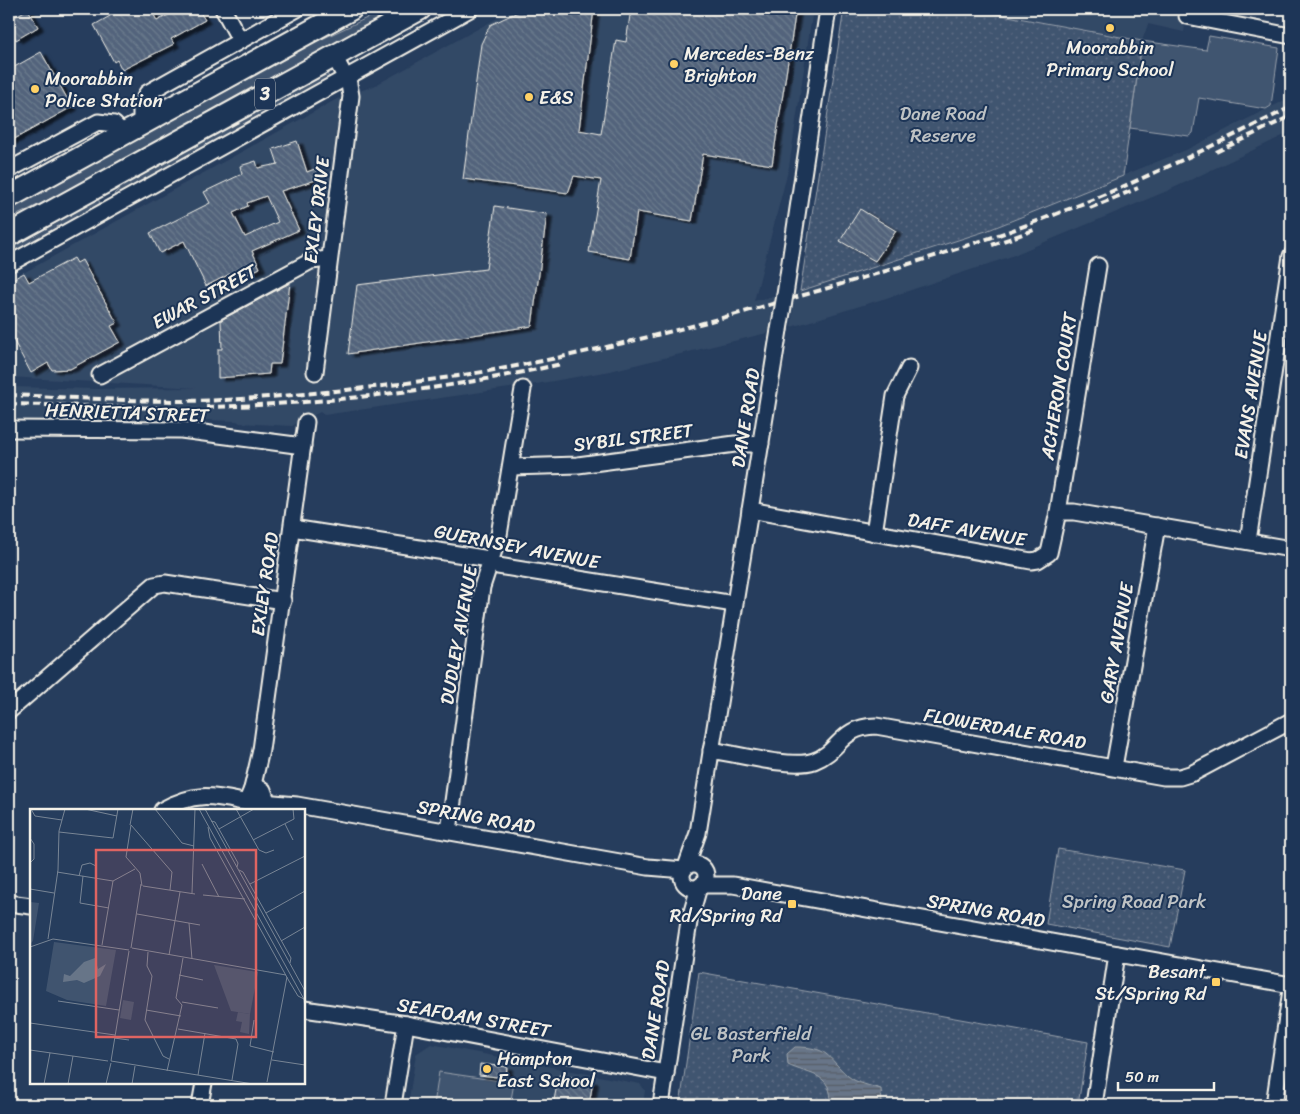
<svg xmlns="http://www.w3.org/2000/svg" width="1300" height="1114" font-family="Sriracha,sans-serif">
<defs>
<pattern id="park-dots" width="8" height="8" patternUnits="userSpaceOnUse" patternTransform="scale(1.25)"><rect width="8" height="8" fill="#40546f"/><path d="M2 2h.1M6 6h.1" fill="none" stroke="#5c6d84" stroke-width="1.8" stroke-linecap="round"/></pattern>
<pattern id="water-rules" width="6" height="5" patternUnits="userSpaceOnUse" patternTransform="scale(1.25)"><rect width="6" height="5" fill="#677588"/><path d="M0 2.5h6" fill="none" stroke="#585e67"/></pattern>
<pattern id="building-back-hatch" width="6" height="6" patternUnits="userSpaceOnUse" patternTransform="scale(1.25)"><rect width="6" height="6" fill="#52647b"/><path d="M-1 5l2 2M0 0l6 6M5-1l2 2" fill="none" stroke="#6c7b8e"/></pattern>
<filter id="shadow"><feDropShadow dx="5.5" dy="3" stdDeviation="1" flood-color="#0009"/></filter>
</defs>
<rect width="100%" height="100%" fill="#263d5d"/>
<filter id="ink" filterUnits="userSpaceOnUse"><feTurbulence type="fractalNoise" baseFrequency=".02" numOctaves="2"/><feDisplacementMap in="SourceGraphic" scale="10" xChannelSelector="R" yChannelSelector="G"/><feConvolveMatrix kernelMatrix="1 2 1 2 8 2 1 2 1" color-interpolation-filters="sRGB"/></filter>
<g filter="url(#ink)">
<!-- built -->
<g fill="#334966">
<polygon points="514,9 813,9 789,167 754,301 776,296 771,332 610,371 536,384 324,415 320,412 292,426 240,423 237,421 173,419 9,421 9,387 95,389 196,388 9,377 9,281 337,99 374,86"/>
<polygon points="970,9 1187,9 1184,32 1148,24 1142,41"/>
<polygon points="1291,97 1291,132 1167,191 1009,257 896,295 791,327 795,292 986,231 1186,150"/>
<polygon points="431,1044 640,1084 645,1090 643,1105 408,1105 416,1054"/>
</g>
<!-- green -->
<g fill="#40546f" stroke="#9aa2ac">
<polygon points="386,9 399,9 81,184 9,219 9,209 305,47"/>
<polygon points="1209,36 1279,48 1271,106 1266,109 1199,98 1193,133 1189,136 1130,128 1142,41 1206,50"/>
<polygon points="327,74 329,77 321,83 116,197 114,194 125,184"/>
<polygon points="98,199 100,203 93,209 9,256 9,249"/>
<polygon points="439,1072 514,1083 510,1105 434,1105"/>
</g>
<!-- park -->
<g fill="url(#park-dots)" stroke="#9aa2ac">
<polygon points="844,9 970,9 1142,41 1123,176 986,231 800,291"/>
<polygon points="1058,849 1185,870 1170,947 1046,924"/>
<polygon points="699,972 1088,1042 1078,1105 680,1105"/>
</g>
<!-- water -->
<path fill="url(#water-rules)" stroke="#9fa7ae" d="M 795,1047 C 829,1047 826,1056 848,1076 C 856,1083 871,1086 881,1089 L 882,1105 L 825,1105 L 831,1099 C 829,1072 808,1075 788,1065 L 787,1054 Z"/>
<!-- building -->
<g fill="url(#building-back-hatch)" stroke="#f4f1e8" fill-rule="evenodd" filter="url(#shadow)">
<polygon points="28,9 38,27 16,40 9,27 9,20"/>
<polygon points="105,9 151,9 157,21 179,9 198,9 205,20 171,39 174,44 122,70 117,60 114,62 94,25 110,16"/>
<polygon points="524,9 594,9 579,130 601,134 616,40 626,42 631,9 796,9 772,165 703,154 692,221 637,212 630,259 589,252 601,180 574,176 568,193 463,179 481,44 490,25"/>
<polygon points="41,52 72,107 9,142 9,70"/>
<path d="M 297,141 L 307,172 L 317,168 L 316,180 L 281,191 L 299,230 L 252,251 L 260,268 L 242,277 L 238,270 L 206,286 L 184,241 L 160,253 L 150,233 L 210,203 L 204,192 L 242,174 L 240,166 L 256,161 L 258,168 L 278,164 L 273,149 ZM 266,196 L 278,222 L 245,237 L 233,213 L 248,206 L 247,203 Z"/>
<polygon points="495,206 547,214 532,326 348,354 357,285 486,269"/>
<polygon points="860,209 896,231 875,261 840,241"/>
<polygon points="74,258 77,263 82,260 117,323 111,326 120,342 70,369 52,370 48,363 31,373 9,332 9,281 24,273 29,282"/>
<polygon points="290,283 280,364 270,364 269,374 218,378 218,349 222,349 221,320"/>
<polygon points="480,1064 507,1067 506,1078 479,1075"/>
<polygon points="559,1075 593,1081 589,1105 553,1105"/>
</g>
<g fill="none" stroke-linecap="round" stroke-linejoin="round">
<!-- minor casing -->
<g stroke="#f4f1e8" stroke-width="19">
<g id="minor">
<polyline points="223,9 240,40"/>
<polyline points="1187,16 1291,36"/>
<polyline points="141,125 141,106 147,93 297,9"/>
<polyline points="9,170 98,122 114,124 124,134"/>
<polyline points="9,264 470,9"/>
<polyline points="785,295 828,9"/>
<polyline points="315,372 351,96 349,84 334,56"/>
<polyline points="100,375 311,261 329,259"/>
<polyline points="9,429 181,430 303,446"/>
<polyline points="511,467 578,465 735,444 761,444"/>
<polyline points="750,510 1031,561 1038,560 1049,553 1058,512 1074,512 1291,549"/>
<polyline points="1058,512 1098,266"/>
<polyline points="292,528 483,558 498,566 734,604"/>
<polyline points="874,533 895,396 909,368"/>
<polyline points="1248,541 1291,256"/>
<polyline points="9,711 154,585 165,583 283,601"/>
<path d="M 711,750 C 736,754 792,769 814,761 C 841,751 839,727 876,726 L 1164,777 L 1180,777 L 1193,773 L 1291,721"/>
<polyline points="1114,767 1157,526"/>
<polyline points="252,789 261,750 306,422"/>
<polyline points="263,802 297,805 648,867 684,870"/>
<path d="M 162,810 C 201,788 219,798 258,805 L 266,798 L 263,790 L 259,788 L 252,789 L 249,796 L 251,801"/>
<polyline points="449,831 482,587 499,535 523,389"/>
<circle cx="694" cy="876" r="12"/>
<polyline points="686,867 698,833 779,330"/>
<polyline points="701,885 733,885 1291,985"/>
<polyline points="9,903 31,906"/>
<polyline points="304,1009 406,1024 666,1073"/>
<polyline points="200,1105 204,1083"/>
<polyline points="393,1105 406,1024"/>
<polyline points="661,1105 689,922 699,887"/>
<polyline points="1094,1105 1117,954"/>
<polyline points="1274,1105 1291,990"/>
</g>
</g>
<!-- highway casing -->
<g stroke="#f4f1e8" stroke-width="25">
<g id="highway">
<polyline points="9,197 351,9"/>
<polyline points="9,235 420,9"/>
</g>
</g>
<!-- minor -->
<use href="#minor" stroke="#1d3557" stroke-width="15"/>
<!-- highway -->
<use href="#highway" stroke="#1d3557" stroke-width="21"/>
<!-- rail -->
<g stroke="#f4f1e8" stroke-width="4" stroke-dasharray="8 4" stroke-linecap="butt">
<polyline points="1216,152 1291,116"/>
<polyline points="1090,208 1138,188"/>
<polyline points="992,245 1034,230"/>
<path d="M 9,395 C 86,398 165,404 242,399 C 338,392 434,382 527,364 C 634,343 740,314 845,283 C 924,260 1002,236 1079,205 C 1151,176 1221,142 1291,107"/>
<polyline points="9,404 161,408"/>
<path d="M 206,407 C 325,404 445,390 561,364"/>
</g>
<!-- minor-bridge casing -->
<g stroke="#f4f1e8" stroke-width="19" stroke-linecap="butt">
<polyline id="minor-bridge" points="779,330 785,295"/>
</g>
<!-- minor-bridge -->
<use href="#minor-bridge" stroke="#1d3557" stroke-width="15"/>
</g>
</g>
<!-- markers -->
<g fill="#ffd166" stroke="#1d3557" stroke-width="2">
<circle cx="1110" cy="28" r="5"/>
<circle cx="674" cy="64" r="5"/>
<circle cx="35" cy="89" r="5"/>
<circle cx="529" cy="97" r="5"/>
<rect x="787" y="899" width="10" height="10" rx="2.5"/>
<rect x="1211" y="977" width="10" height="10" rx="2.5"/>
<circle cx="487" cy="1069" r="5"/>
</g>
<g text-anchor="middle" stroke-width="4" stroke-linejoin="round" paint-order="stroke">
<!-- shield labels -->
<rect fill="#1d3557" stroke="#b4b9bc" stroke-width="1" x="255" y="78.5" width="20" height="31" rx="4"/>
<g font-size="18" font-weight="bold" fill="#f4f1e8">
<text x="265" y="100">3</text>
</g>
<!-- poi labels -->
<g font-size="19" fill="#f4f1e8" stroke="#1d3557" text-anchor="start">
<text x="1110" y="54" text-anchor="middle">Moorabbin<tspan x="1110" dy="22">Primary School</tspan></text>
<text x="684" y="60">Mercedes-Benz<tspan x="684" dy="22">Brighton</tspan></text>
<text x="45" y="85">Moorabbin<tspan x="45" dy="22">Police Station</tspan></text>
<text x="539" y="104">E&amp;S</text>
<text x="782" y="900" text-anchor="end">Dane<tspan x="782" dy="22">Rd/Spring Rd</tspan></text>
<text x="1206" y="978" text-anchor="end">Besant<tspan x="1206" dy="22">St/Spring Rd</tspan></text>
<text x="497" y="1065">Hampton<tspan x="497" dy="22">East School</tspan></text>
</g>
<!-- park labels -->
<g font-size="19" fill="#bec2c4" stroke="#1d3557">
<text x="943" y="120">Dane Road<tspan x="943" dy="22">Reserve</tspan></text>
<text x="1134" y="908">Spring Road Park</text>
<text x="751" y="1040">GL Basterfield<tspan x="751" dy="22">Park</tspan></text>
</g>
<!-- street labels -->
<g font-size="19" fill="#f4f1e8" stroke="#1d3557">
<text transform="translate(316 210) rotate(-83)" y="7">EXLEY DRIVE</text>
<text transform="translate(204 296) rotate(-28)" y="7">EWAR STREET</text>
<text transform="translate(1058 386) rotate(-81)" y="7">ACHERON COURT</text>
<text transform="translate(1250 395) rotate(-81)" y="7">EVANS AVENUE</text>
<text transform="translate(127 412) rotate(2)" y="7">HENRIETTA STREET</text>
<text transform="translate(745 418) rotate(-81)" y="7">DANE ROAD</text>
<text transform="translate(633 437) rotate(-7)" y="7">SYBIL STREET</text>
<text transform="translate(967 529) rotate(10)" y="7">DAFF AVENUE</text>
<text transform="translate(517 546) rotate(11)" y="7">GUERNSEY AVENUE</text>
<text transform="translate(264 584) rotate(-82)" y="7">EXLEY ROAD</text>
<text transform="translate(458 635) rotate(-80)" y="7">DUDLEY AVENUE</text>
<text transform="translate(1116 643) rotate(-80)" y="7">GARY AVENUE</text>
<text transform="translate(1005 728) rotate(10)" y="7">FLOWERDALE ROAD</text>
<text transform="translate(476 816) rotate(10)" y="7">SPRING ROAD</text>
<text transform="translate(986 910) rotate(10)" y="7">SPRING ROAD</text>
<text transform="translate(655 1010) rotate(-81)" y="7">DANE ROAD</text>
<text transform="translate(474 1017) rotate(10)" y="7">SEAFOAM STREET</text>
</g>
</g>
<!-- overview -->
<g transform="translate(30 809)">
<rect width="275" height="275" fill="#263d5d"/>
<path d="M 208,203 L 220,205 L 219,225 L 210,223 L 212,213 L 206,212 Z" fill="#40546f"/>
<path d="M 0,93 L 9,94 L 3,132 L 0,135 ZM 24,133 L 86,141 L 76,197 L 37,191 L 16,182 ZM 184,156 L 228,163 L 220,205 L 201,202 ZM 93,191 L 104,193 L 101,211 L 90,209 Z" fill="#40546f"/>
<path d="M 65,149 L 68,160 L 76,155 L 70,167 L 54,174 L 47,171 L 33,173 L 34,165 L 40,167 L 54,153 Z" fill="#677588"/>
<path fill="none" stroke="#788595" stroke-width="1" d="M 1,0 L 5,7 L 32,11M 55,0 L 87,7M 125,0 L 152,34 L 164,37M 169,0 L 275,192M 175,0 L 275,182M 206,0 L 229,41 L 236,44 L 244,41M 181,12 L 185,13 L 208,54 L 207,58M 255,15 L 263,31M 100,16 L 103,0M 178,18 L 180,29 L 259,172 L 268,187 L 274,190 L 275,200M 189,20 L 224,0M 29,23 L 83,29 L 88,0M 0,29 L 4,35 L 4,50 L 0,54M 223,31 L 264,10 L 263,0M 172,55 L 189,88M 209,61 L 213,63 L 261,149 L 260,154M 27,63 L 83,72 L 105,60M 49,67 L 52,56 L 60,54 L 66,57 L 66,69M 53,67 L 50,94 L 79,99M 220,75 L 275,47M 112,77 L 110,64 L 96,48 L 101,16 L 142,63 L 140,81M 113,77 L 165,85M 0,80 L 24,84M 162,84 L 165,0M 173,86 L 215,90M 236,104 L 275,82M 107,105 L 170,116M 159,114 L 162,150M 18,130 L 28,61 L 29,22 L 35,0M 251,132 L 275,118M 72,136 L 83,72M 0,138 L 23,130 L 99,141M 101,139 L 111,75M 102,139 L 256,166M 118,143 L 117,157 L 122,167 L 115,211 L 133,247 L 139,250M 139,146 L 150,83M 149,166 L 173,171M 28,192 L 89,201M 152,193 L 188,199M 116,201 L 151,207M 224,211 L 220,237 L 244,243M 0,214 L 85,226M 148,220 L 206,230 L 208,235 L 202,271M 84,229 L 99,231M 0,241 L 78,252M 242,251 L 275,256M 81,252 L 223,275M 81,252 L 99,142M 137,262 L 152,196 L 146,189 L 153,149M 168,266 L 175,224M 237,273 L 257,168M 14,275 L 20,244M 38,275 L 43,247M 76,275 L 81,254M 102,275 L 105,257"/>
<path fill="#df6462" fill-opacity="0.15" stroke="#df6462" stroke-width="2.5" d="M 66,41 L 226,41 L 226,228 L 66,228 Z"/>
<rect width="275" height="275" fill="none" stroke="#f4f1e8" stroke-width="2.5"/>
</g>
<!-- margin -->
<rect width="1300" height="1114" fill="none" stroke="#1d3557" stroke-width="30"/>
<rect x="15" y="15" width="1270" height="1084" fill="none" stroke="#f4f1e8" stroke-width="2" filter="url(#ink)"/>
<!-- scale -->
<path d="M1118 1082v8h96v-8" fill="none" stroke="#f4f1e8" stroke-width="2.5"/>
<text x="1125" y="1082" font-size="15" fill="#f4f1e8" stroke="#1d3557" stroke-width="4" paint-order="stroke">50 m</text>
</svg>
